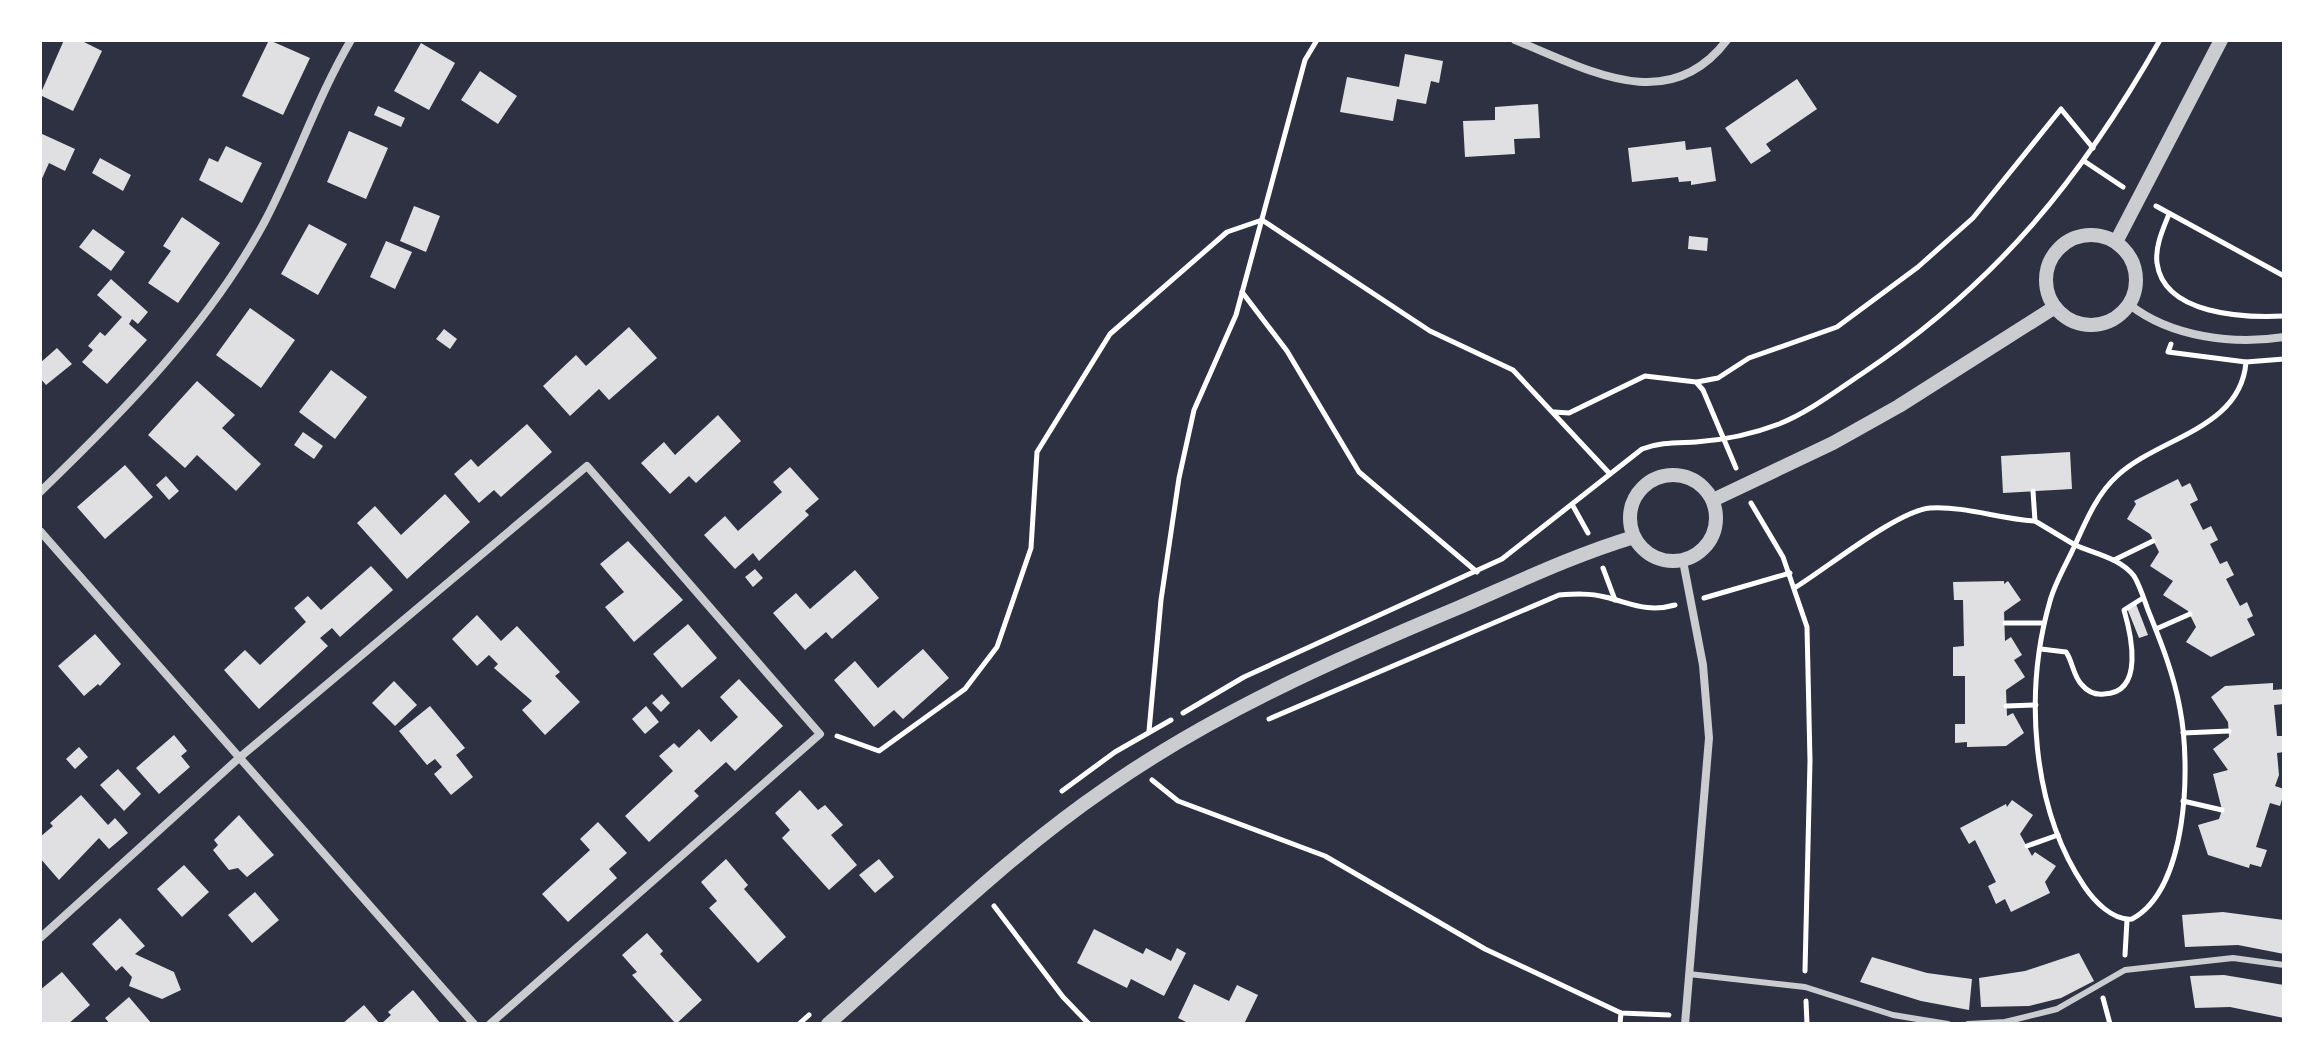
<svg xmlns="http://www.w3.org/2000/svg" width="2324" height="1064" font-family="'IBM Plex Sans',sans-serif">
<rect width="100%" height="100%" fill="#2d3142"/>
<!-- building -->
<g fill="#e0e0e3">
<polygon points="64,40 80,40 102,51 73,111 40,95"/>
<polygon points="269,40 310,58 283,115 242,96"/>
<polygon points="421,43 455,63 429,110 394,91"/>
<polygon points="1405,54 1443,61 1439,83 1431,81 1426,104 1397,99 1393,121 1340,112 1347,77 1399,87"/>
<polygon points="480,71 517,96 498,124 461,100"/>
<polygon points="1797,79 1817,109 1766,144 1771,151 1751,164 1725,128"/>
<polygon points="1538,104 1540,138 1514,139 1515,154 1465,157 1463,121 1495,120 1495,107"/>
<polygon points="378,106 405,118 401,127 374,115"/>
<polygon points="349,131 388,148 366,199 327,182"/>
<polygon points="40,133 75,149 65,171 49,163 40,183"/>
<polygon points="1685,141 1686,150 1711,147 1716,181 1691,185 1691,181 1679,182 1678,177 1632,182 1628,148"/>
<polygon points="226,146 262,163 242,203 199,180 209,158 218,162"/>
<polygon points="100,158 131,175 123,191 92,173"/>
<polygon points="414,206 440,216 426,252 400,241"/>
<polygon points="182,217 220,243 178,303 148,283 171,251 163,246"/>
<polygon points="309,224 347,244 318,295 281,274"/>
<polygon points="93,229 125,252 111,271 79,247"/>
<polygon points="1689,236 1708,238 1707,251 1688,249"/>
<polygon points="386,241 412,252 395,289 370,277"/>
<polygon points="111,279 148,312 138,324 132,319 129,324 147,340 107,384 82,362 93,350 88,346 100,332 105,336 122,317 97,295"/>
<polygon points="250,308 295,340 261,388 216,355"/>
<polygon points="629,327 657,358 609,400 599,389 570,416 543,386 576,355 586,366"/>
<polygon points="444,329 457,339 450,349 436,339"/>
<polygon points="57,348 72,364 46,385 40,378 40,363"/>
<polygon points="331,370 367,397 335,439 299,412"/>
<polygon points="197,381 235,415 222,428 261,464 236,491 197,455 185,468 148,435"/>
<polygon points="718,415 741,441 696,483 689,476 670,494 641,463 664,442 675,455"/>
<polygon points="527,424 552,452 501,497 494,490 479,503 454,474 471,459 478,467"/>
<polygon points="303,432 323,446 314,459 294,445"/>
<polygon points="2070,452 2072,489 2003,493 2001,456"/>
<polygon points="125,465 153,497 105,539 77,507"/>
<polygon points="790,467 819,499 805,511 809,515 759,561 753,553 735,569 704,535 725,516 738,531 782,492 773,482"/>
<polygon points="166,476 179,491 169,500 156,485"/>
<polygon points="2178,479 2182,487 2190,483 2198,500 2190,504 2203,530 2211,526 2218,540 2210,544 2220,564 2227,561 2234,575 2226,579 2240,606 2247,602 2253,616 2247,619 2255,635 2211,657 2186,642 2196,627 2188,611 2163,595 2173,581 2150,566 2159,552 2150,534 2127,519 2136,504 2134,501"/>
<polygon points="445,494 470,522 407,579 357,523 375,506 401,535"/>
<polygon points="628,541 683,600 634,642 605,607 624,592 600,564"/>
<polygon points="371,566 393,590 340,637 332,628 320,638 328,646 259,709 224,670 245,650 260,665 306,622 294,608 308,596 321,610"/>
<polygon points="755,569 763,578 753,587 745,577"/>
<polygon points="855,570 879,598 832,639 826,632 805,650 773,613 796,593 810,609"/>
<polygon points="2004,581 2004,584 2008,581 2021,600 2004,612 2005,641 2011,637 2022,655 2014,660 2025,677 2006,690 2007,716 2013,713 2024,733 2006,746 1967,747 1967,742 1955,743 1955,724 1965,724 1965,676 1953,676 1953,647 1964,646 1963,600 1954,600 1953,582"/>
<polygon points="2136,604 2148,635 2139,638 2127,608"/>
<polygon points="477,615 501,641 517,626 560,672 555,676 580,702 545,735 522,710 532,701 494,668 498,664 489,655 477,666 452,639"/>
<polygon points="688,624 717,658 682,688 653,654"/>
<polygon points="95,634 121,664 100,686 98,684 84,696 58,666"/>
<polygon points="923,649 949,678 903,719 894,710 874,727 834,680 855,661 878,688"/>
<polygon points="739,679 783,726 735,771 726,762 694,791 699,796 649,842 625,816 673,771 659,756 674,743 679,748 699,729 711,742 738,717 720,697"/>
<polygon points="394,681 417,705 395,726 372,703"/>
<polygon points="2273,683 2273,690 2284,689 2284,704 2274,705 2277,736 2284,736 2284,752 2277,753 2279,775 2275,786 2284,789 2284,793 2280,806 2270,803 2256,847 2267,850 2261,867 2250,864 2249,868 2208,855 2198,825 2219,819 2222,810 2213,774 2228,770 2213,749 2229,737 2228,722 2211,697 2225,686"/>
<polygon points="662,694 670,703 661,712 652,703"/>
<polygon points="430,706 465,748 456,755 473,777 451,795 434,774 442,767 435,759 427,765 399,731"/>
<polygon points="646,706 659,722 645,734 632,719"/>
<polygon points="174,735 187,751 181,756 190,767 159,794 136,768"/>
<polygon points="79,747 88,757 75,769 66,759"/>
<polygon points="118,769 141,794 124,811 100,785"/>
<polygon points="800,790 818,810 825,805 843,825 831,835 857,865 829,890 782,838 790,830 775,813"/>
<polygon points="81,795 108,825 115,818 128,833 109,849 99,838 59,880 40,858 40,837 53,826 50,823"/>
<polygon points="2012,800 2033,815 2020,834 2032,856 2035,852 2056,866 2045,882 2050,893 2011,912 2005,899 1996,904 1988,886 1996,882 1975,840 1969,844 1960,828 2006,804 2007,807"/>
<polygon points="239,815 274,855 247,877 238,868 229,870 213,850 218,845 214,840"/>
<polygon points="598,822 627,853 609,869 617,878 568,922 542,894 590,850 580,839"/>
<polygon points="726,859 748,885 744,889 786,937 758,963 709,908 717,901 701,882"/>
<polygon points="879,859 894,877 875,893 859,875"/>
<polygon points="184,865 209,892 182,917 157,889"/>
<polygon points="255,892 279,920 252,943 228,915"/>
<polygon points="2223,912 2284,920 2284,954 2238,945 2185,947 2182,915"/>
<polygon points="120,918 145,946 135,954 174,972 181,990 162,999 129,986 132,977 122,966 116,971 92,944"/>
<polygon points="1094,929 1143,954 1146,948 1171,961 1177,948 1186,953 1164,996 1131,979 1127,988 1077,963"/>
<polygon points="647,933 663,951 660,954 702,1000 676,1024 632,975 637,972 622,955"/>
<polygon points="2079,953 2094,981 2061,998 2029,1006 1981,1007 1979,978 2025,971"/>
<polygon points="1872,957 1927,973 1972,979 1969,1010 1921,1001 1860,982"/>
<polygon points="62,972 90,1005 68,1024 44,1024 40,1019 40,990"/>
<polygon points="2224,975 2284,985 2284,1018 2230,1007 2195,1008 2190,976"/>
<polygon points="1194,984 1229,1001 1237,985 1258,995 1244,1024 1190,1024 1178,1018"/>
<polygon points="413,990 441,1024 381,1024 391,1015 388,1012"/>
<polygon points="129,997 152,1024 110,1024 105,1018"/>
<polygon points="364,1005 380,1024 342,1024"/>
</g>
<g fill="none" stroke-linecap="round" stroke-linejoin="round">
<!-- path -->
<g stroke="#fff" stroke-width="5">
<polyline points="2084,161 2123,187"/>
<polyline points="2156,206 2284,276"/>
<path d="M 2169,214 C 2163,229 2155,246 2157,263 C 2164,315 2244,318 2284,316"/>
<polyline points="1242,292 1287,351 1359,472 1477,572"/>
<polyline points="2171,344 2168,352 2246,362 2284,359"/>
<polyline points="1697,382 1718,378 1749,358 1837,327 1918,267 1973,218 2061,109 2093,148"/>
<polyline points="1554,412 1569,413 1645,376 1696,382 1703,390 1736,468"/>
<path d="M 2033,491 L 2035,521 L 2075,545 C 2067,563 2055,582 2050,601 C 2024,691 2031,807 2084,886 C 2094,901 2113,921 2132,919 C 2188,889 2191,766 2180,709 C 2174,675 2161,642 2148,610 C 2144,599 2140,586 2134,576 C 2120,558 2095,554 2075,545 C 2086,521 2097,494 2117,476 C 2159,437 2241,429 2246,362"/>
<polyline points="1751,503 1783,557 1807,627 1810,761 1805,971"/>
<polyline points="1573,506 1588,533"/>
<polyline points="2114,560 2153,541"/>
<polyline points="1603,568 1615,600"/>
<path d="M 1796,587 C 1827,568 1897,511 1930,508 C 1966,506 1999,519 2035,521"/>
<polyline points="1704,598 1790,573"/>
<polyline points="2005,623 2044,623"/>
<polyline points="2156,629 2190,614"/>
<path d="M 2041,649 L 2066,652 C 2073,662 2073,676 2082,685 C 2088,692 2096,695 2104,694 C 2145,693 2131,634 2124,610 L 2143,598"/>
<polyline points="2006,706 2036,705"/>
<path d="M 1183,713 L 1244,677 L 1502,559 L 1642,449 C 1660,442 1677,443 1696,442 C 1724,440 1753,434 1779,424 C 1809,412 1836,391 1863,373 C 1997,283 2081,179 2160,40"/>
<path d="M 1269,719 L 1559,595 C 1574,594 1590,593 1605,597 C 1631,603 1647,613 1675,605"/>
<polyline points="1149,731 1161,600 1179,478 1194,410 1236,315 1305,60 1317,40"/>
<polyline points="2183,733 2229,731"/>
<polyline points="837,736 879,751 965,689 997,647 1031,548 1037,452 1110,334 1227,232 1262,220 1430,331 1513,370 1610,474"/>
<polyline points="1152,780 1178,801 1325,856 1485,949 1621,1013 1669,1015"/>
<polyline points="1062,791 1115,752 1171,720"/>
<polyline points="2183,801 2222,810"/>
<polyline points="2027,846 2058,835"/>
<polyline points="994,906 1063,997 1089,1024"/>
<polyline points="2125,955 2127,920"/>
<polyline points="2103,998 2110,1024"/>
<polyline points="1806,1001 1807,1024"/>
<polyline points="799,1024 809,1015"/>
<polyline points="1620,1024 1621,1013"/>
</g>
<!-- service -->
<g stroke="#caccd0" stroke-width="6">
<polyline points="1689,974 1805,987 1893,1015 1948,1024"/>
<polyline points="1968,1024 2005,1022 2057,1009 2125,970 2233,958 2284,965"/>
</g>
<!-- minor -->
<g stroke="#caccd0" stroke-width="8">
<path d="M 1515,40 C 1587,69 1668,118 1727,40"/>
<path d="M 2130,305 C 2171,337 2233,345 2284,337"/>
<path d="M 40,492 C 124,411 209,325 265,221 C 296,162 317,98 351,40"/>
<polyline points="40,531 474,1024"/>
<polyline points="1683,561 1703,665 1709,738 1685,1024"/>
<polyline points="40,938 239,758 587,466 820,734 490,1024"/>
</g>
<!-- tertiary -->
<g stroke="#caccd0" stroke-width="14">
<circle cx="2091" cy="280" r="45"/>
<polyline points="2116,242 2221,40"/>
<circle cx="1673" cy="518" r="43"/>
<polyline points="1713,500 1833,443 1899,406 2055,307"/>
<path d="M 828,1024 C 918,945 1006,857 1105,789 C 1213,713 1338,658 1460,607 C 1518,582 1574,555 1634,537"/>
</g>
</g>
<!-- border -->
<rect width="2324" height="1064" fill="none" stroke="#ffffff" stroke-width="84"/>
</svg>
